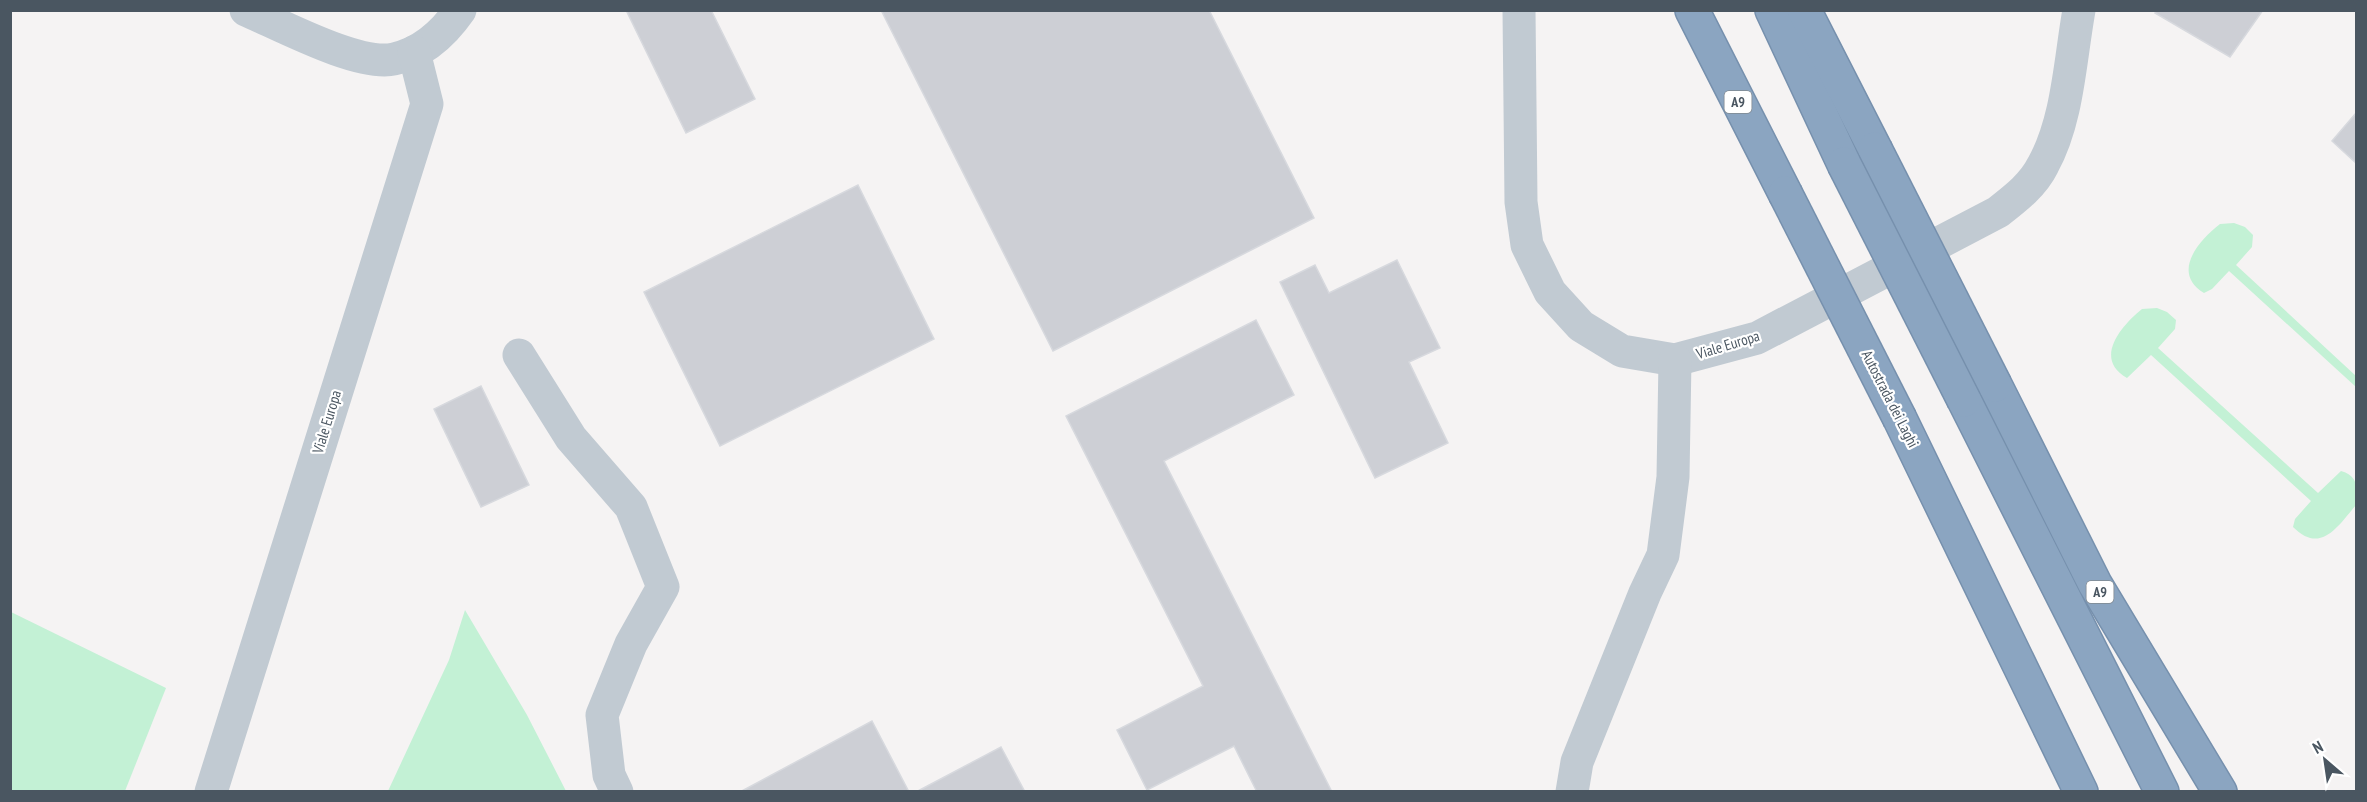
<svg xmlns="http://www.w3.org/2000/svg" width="2367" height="802" font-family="'PT Sans Narrow',sans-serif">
<rect width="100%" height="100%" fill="#f5f3f3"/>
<!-- green -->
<g fill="#c3f1d5">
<path d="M 2234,223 L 2245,227 L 2253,235 L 2252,247 L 2236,265 L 2356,376 L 2356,387 L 2229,271 L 2212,289 L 2204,293 C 2171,273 2198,241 2220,224 Z"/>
<path d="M 2157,308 L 2167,312 L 2176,320 L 2175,329 L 2158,348 L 2318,493 L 2341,471 C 2359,476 2357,488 2356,505 C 2338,526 2321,555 2293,527 L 2295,519 L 2311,501 L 2151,355 L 2127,378 C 2093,359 2121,326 2142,309 Z"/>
<polygon points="465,610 527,715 566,791 388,791 449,660"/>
<polygon points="11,612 166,688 125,791 11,791"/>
</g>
<!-- building -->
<g fill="#cdcfd5" stroke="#d7d9de" stroke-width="1.5">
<polygon points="626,10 711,10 755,99 686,133"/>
<polygon points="881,10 1209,10 1314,218 1053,351"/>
<polygon points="2157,10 2263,10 2230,57 2155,13"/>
<polygon points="2356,113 2356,163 2332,141"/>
<polygon points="858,185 934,339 720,446 644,292"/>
<polygon points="1397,260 1440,348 1409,362 1448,443 1375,478 1280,282 1315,265 1329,293"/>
<polygon points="1256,320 1294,395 1164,461 1332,792 1257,792 1234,746 1147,790 1117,730 1203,686 1066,416"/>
<polygon points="481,386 529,485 481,507 434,409"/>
<polygon points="872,721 909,792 740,792"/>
<polygon points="1001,747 1025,792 916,792"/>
</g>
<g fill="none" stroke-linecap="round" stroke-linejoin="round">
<!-- highway casing -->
<g stroke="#7690ad" stroke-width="36">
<g id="highway">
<polyline points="1692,10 1785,193"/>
<polyline points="1772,10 1844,164"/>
<polyline points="1804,10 1875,149"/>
<polyline points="1995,385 2095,584 2220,792"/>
<polyline points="1964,400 2162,792"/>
<polyline points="1900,419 2081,792"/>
</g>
</g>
<!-- minor -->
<g stroke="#c1cad2" stroke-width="33">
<path d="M 246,10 C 281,25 359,67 394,59 C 422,53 444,33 460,10"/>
<path d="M 1519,10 L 1521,202 L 1527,245 L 1550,292 L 1581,326 L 1622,351 L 1675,360 L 1757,338 L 1998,212 C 2016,198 2033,185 2043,165 C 2068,120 2070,60 2079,10"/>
<polyline points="519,355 571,438 631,507 663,587 631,644 602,715 609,775 617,792"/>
<polyline points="211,792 427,104 414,52"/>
<polyline points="1572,792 1577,762 1645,593 1663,555 1673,477 1675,360"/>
</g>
<!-- highway -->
<use href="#highway" stroke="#8ba5c1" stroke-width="33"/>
<!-- highway-bridge casing -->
<g stroke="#7690ad" stroke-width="36" stroke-linecap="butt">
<g id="highway-bridge">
<polyline points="1875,149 1995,385"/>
<polyline points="1844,164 1964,400"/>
<polyline points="1785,193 1900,419"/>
</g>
</g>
<!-- highway-bridge -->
<use href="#highway-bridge" stroke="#8ba5c1" stroke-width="33"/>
</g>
<g text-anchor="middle" stroke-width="4.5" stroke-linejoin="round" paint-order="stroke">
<!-- shield labels -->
<g fill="#fff" stroke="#808990" stroke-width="1.5">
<rect x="1724.5" y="91" width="27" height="22" rx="4.5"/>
<rect x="2086.5" y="581" width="27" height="22" rx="4.5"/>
</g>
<g font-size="14" font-weight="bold" fill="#4a5661">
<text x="1738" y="107">A9</text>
<text x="2100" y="597">A9</text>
</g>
<!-- street labels -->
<g font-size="15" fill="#4a5661" stroke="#fff">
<text transform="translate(1728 345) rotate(-17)" y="5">Viale Europa</text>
<text transform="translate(1890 399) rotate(63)" y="5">Autostrada dei Laghi</text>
<text transform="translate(327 422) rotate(-73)" y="5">Viale Europa</text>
</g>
</g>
<!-- border -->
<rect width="2367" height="802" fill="none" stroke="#4a5661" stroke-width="24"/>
<!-- north arrow -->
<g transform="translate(2325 760) rotate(331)" stroke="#ffffff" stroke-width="4.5" paint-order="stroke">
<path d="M0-4.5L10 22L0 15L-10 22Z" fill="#4a5661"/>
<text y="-9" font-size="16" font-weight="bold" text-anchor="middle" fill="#4a5661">N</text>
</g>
</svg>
